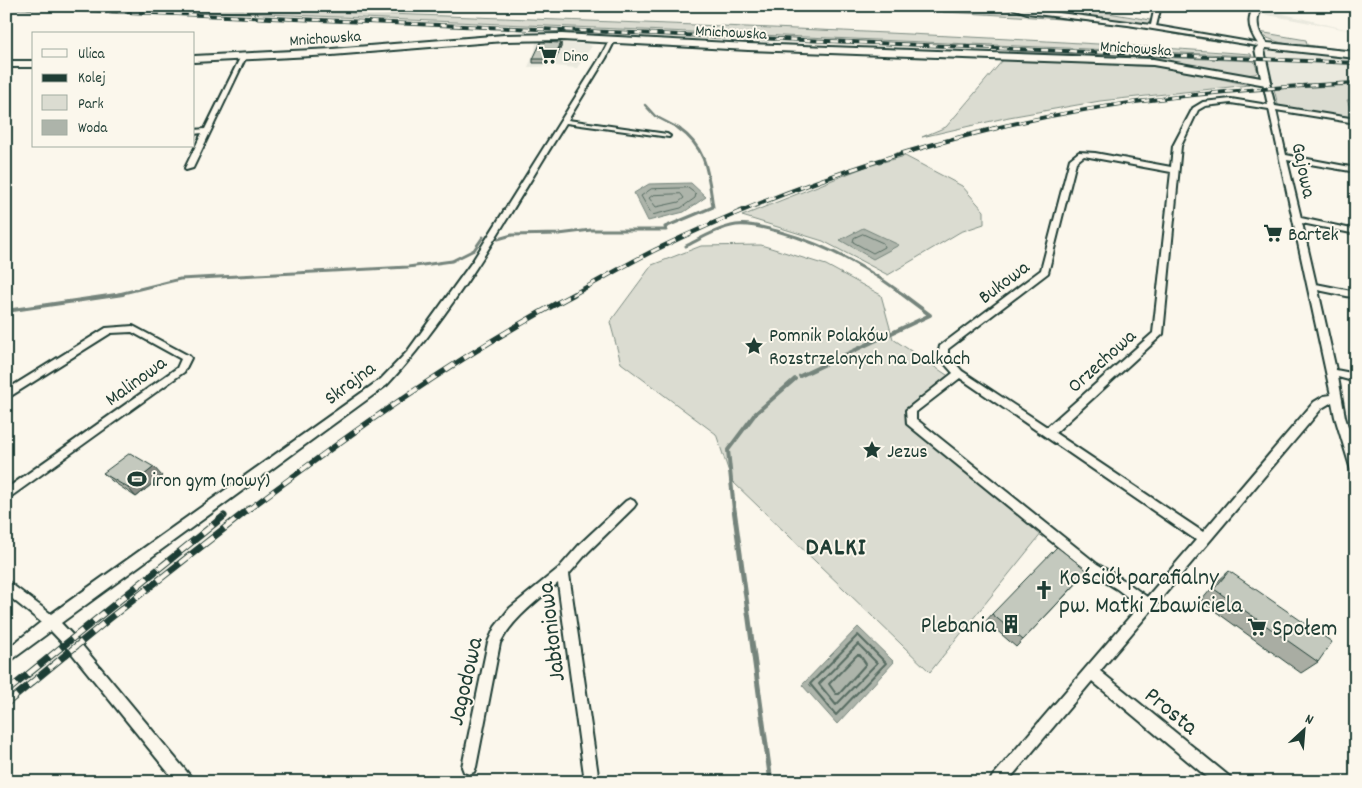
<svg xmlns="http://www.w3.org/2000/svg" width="1362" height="788" font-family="Dekko,sans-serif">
<rect width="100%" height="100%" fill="#fbf7ec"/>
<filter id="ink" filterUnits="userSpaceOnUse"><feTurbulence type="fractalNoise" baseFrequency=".02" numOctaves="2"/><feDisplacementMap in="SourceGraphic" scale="10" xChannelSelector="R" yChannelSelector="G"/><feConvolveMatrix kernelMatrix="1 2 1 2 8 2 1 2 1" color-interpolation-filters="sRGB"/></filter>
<g filter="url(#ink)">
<!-- built -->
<g fill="#eae9de">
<polygon points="761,6 940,6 943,12 856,9"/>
<polygon points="1264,9 1272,11 1353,31 1262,14"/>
<polygon points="536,42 587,44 592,46 577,68 555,66 528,67 535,51"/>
<polygon points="1268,50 1356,57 1356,85 1274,89 1266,52"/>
</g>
<!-- green -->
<g fill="#dbdcd1" stroke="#7d8c82">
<path d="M 80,6 L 166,6 C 528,20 890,28 1251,54 L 1252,56 Z"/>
<polygon points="1067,6 1150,20 1149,24 1147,24 1068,14 1065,12"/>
<path d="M 1002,8 L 1022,12 L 1142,27 L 1229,43 C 1194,39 1161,30 1126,26 C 1066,18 1004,15 943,12 L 941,9 Z"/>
<path d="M 1259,32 L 1306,40 L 1307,45 L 1353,51 C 1336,53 1267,45 1259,32 Z"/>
<polygon points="1009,51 1254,61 1258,72 1255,74 1243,75 1149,60 1006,54"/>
<polygon points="1003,60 1165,67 1249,85 1100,101 1009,117 922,137 946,127"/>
<polygon points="1356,85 1356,100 1347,100 1355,119 1282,107 1278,105 1274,89"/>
<polygon points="905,156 962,186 984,211 984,224 960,232 888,275 823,241 742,216 865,167"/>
<polygon points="761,245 826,265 881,295 893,339 953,379 910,414 1046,528 930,672 732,481 716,434 621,363 610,322 652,265 701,246"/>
</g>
<!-- water -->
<g fill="#adb4aa" stroke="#74847b">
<polygon points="691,183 706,197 684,212 648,221 634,193 649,184"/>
<polygon points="863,228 899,245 873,259 840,240"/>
<polygon points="858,627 894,662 837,724 802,685"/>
</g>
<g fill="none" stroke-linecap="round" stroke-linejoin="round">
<!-- shore-far1 -->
<g stroke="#586d63" stroke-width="1">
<polygon points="688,188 696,194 695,198 681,208 652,215 641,196 651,189"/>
<polygon points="681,194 684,198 679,202 656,207 649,198 653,195"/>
<polygon points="863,234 883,243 884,247 873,253 853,242 854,238"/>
</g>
<!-- shore -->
<g stroke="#586d63" stroke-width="2">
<polygon points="858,635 886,663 836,715 810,684"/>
<polygon points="858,644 877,663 836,705 819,684"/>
<polygon points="857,655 860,655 866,664 839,694 836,694 829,684"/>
</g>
<!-- stream-far3 -->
<polyline stroke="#74847b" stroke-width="2.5" points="645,105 655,116 680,129"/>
<!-- stream-far2 -->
<g stroke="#74847b" stroke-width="3">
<path d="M 498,239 L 512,235 L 559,234 L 591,230 L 666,230 L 665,227 L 713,207 C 708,174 708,149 678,128"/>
<path d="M 686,246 C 702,238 718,228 736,225 C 750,223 764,228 777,231 C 825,244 865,266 904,295"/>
<polyline points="115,295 180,279 408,267 452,261 474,250 483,237"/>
</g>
<!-- stream-far1 -->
<g stroke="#74847b" stroke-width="4">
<polyline points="6,311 123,294"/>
<polyline points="800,376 930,315 902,294"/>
<polyline points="734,510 728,450 755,414 795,379"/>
</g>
<!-- stream -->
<polyline stroke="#74847b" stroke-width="5" points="734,509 771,782"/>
<!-- street casing -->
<g stroke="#1f3d34" stroke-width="4">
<g id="street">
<polygon points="1006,6 1151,25 1155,6 1161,6 1156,26 1267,45 1264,47 1128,25 1027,13"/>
<path d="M 610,39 L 615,40 L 606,58 L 568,120 L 667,134 L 670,136 L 669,137 L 566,123 C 510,212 459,307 387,385 L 61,623 L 80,643 L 191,777 L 193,782 L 176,782 L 70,651 L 51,631 L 6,664 L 6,650 L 41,622 L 6,594 L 6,580 L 51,614 L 381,379 L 407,352 L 472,262 L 600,58 Z"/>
<polygon points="241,56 246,57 193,168 186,170 185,168 202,133 194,134 194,130 205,129"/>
<path d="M 1266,80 L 1269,82 L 1275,106 L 1356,119 L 1356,123 L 1276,110 L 1286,155 L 1356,168 L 1356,172 L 1287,160 L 1301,218 L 1356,230 L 1356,234 L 1302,223 L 1316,284 L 1356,292 L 1356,298 L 1318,290 L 1336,370 L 1356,374 L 1356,382 L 1338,377 L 1345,417 L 1356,451 L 1356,474 L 1352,473 L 1351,470 L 1335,417 L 1332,402 L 1322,408 L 1100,671 L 1230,777 L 1232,782 L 1213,782 L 1092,681 L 1007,782 L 990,782 L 992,777 L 1139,606 L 1117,589 L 1089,572 L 907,424 L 906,410 L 953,373 L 938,356 L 940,346 L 1041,270 L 1070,159 L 1079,152 L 1095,153 L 1171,167 L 1173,146 L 1193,108 L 1203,102 L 1231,99 L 1268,105 L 1263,82 ZM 1231,103 L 1269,109 L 1331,395 L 1324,396 L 1314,402 L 1203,532 L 1055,433 L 1163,334 L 1181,146 L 1198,110 L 1205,106 ZM 1084,156 L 1171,172 L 1153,333 L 1047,427 L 962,371 L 948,355 L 948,349 L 1048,273 L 1076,162 ZM 960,378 L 1196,540 L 1147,597 L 1125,581 L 1097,564 L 916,419 L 916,412 Z"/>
<polygon points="133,326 189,356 191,358 184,372 6,500 6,489 177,368 181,359 132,332 111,333 6,399 6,390 106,328"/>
<path d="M 630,499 L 634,501 L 636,504 L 634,507 L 588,552 L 569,574 L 599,782 L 585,782 L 558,583 C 537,601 513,618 500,643 L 476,767 L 474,772 L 469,774 L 464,772 L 462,767 L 488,642 L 495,627 L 510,608 L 559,568 L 580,544 L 626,501 Z"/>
</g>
</g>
<!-- secondary casing -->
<g stroke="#1f3d34" stroke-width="4">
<g id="secondary">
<path d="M 1255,6 L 1263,6 C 1254,19 1257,32 1267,43 L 1356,52 L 1356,58 L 1266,48 L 1264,50 L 1271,82 L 1266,85 L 1153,65 L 748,50 L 562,40 L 504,41 L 332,55 L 194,62 L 194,56 L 332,49 L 504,35 L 562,34 L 748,44 L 1153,59 L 1261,78 L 1255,49 L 1259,45 C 1250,33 1245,19 1255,6 Z"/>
<rect x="6" y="61" width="28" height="6"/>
</g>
</g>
<!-- street -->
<use href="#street" fill="#fbf7ec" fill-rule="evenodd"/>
<!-- secondary -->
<use href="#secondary" fill="#fbf7ec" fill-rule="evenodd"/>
<!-- rail-far3 casing -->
<g stroke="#1f3d34" stroke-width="4">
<g id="rail-far3">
<polyline points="6,7 1356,63"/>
<path d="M 991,129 C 1111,100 1233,89 1356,83"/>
</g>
</g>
<!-- rail-far2 casing -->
<g stroke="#1f3d34" stroke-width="4.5">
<path id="rail-far2" d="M 572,295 C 600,280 627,264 655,250 C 764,197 879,156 997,128"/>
</g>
<!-- rail-far1 casing -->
<g stroke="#1f3d34" stroke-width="5.5">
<path id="rail-far1" d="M 248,510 C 352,432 459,355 574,294"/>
</g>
<!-- rail casing -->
<g stroke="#1f3d34" stroke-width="7">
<g id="rail">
<polyline points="6,692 224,516"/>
<polyline points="6,704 109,619 249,509"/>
</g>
</g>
<!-- rail-far3 -->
<use href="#rail-far3" stroke="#fbf7ec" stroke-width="2.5" stroke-dasharray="7" stroke-linecap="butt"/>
<!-- rail-far2 -->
<use href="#rail-far2" stroke="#fbf7ec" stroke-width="3" stroke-dasharray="9" stroke-linecap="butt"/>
<!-- rail-far1 -->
<use href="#rail-far1" stroke="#fbf7ec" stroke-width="4" stroke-dasharray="11" stroke-linecap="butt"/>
<!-- rail -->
<use href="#rail" stroke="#fbf7ec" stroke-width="5" stroke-dasharray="14" stroke-linecap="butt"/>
</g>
<!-- wall -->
<g fill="#a9ada3" stroke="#1f3d34">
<polygon points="561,43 561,47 554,63 533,63 533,59"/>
<polygon points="103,473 162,476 136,497 112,481"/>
<polygon points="1229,571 1318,662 1301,673 1201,601 1216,583"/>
<polygon points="1081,579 1016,647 986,621 992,614"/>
</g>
<!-- shaded-wall -->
<g fill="#898d85" stroke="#1f3d34">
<polygon points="561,43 561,47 554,63 553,59"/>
<polygon points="154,467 162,476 136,497 128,488"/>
</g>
<!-- building -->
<g fill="#c4c9be" stroke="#1f3d34">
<polygon points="541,42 561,43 553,59 533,59"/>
<polygon points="130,453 154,467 128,488 103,473"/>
<polygon points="1057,547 1088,571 1023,640 992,614"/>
<polygon points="1229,571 1332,642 1318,662 1214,589"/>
</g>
</g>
<!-- icons -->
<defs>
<g id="supermarket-bare" transform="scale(1.5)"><path d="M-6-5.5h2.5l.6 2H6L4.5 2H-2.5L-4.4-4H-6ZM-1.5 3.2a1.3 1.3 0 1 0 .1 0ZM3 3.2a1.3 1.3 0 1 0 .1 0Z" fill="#1f3d34" stroke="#fbf7ec" stroke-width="2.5" paint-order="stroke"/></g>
<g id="sight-bare" transform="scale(1.5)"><path d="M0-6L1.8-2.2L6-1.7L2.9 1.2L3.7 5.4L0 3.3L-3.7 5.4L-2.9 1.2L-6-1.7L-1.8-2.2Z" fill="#1f3d34" stroke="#fbf7ec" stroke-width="2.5" paint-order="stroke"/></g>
<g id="stadium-bare" transform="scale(1.5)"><path d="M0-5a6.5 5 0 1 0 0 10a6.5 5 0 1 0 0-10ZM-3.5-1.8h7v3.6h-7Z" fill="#1f3d34" stroke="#fbf7ec" stroke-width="2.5" paint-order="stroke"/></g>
<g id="church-bare" transform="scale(1.5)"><path d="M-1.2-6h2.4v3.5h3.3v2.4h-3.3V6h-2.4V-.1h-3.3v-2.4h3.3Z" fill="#1f3d34" stroke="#fbf7ec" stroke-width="2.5" paint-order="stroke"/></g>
<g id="building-bare" transform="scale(1.5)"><path d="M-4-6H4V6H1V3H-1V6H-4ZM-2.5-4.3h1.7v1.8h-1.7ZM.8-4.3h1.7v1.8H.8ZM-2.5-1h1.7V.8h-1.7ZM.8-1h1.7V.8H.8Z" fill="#1f3d34" stroke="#fbf7ec" stroke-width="2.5" paint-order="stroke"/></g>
</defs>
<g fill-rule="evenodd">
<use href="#supermarket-bare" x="548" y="55"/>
<use href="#supermarket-bare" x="1273" y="233"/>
<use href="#sight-bare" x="754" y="346"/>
<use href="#sight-bare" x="872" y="450"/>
<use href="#stadium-bare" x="137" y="479"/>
<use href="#church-bare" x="1044" y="590"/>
<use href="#building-bare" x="1011" y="624"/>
<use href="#supermarket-bare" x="1257" y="627"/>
</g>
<g text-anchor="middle" stroke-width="4" stroke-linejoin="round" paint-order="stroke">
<!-- far-street labels -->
<g font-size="16" fill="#1f3d34" stroke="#fbf7ec">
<text transform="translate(731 31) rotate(3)" y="6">Mnichowska</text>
<text transform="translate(325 37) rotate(-4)" y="6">Mnichowska</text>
<text transform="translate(1136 47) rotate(4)" y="6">Mnichowska</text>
</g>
<!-- far-poi labels -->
<g font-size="16" fill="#1f3d34" stroke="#fbf7ec" text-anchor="start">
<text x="563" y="61">Dino</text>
</g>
<!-- street labels -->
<g font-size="20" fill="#1f3d34" stroke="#fbf7ec">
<text transform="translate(1305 170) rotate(78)" y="7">Gajowa</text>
<text transform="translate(1003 281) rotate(-37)" y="7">Bukowa</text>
<text transform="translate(1101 360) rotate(-42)" y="7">Orzechowa</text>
<text transform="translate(135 380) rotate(-36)" y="7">Malinowa</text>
<text transform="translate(349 382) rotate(-37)" y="7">Skrajna</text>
</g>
<!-- poi labels -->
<g font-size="20" fill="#1f3d34" stroke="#fbf7ec" text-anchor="start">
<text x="1288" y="240">Bartek</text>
<text x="769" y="341">Pomnik Polaków<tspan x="769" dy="23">Rozstrzelonych na Dalkach</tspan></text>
<text x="887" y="457">Jezus</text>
<text x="152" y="486">iron gym (nowy)</text>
</g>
<!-- near-poi labels -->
<g font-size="24" fill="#1f3d34" stroke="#fbf7ec" text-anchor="start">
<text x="1059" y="584">Kościół parafialny<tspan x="1059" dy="28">pw. Matki Zbawiciela</tspan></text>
<text x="996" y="632" text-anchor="end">Plebania</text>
<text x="1272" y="635">Społem</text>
</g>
<!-- near-street labels -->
<g font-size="24" fill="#1f3d34" stroke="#fbf7ec">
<text transform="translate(550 632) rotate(-97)" y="8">Jabłoniowa</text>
<text transform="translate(464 681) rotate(-77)" y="8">Jagodowa</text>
<text transform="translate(1172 710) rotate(39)" y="8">Prosta</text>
</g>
<!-- district labels -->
<g font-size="25" font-weight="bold" letter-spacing="1" fill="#1f3d34" stroke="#fbf7ec">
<text x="836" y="554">DALKI</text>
</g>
</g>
<!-- margin -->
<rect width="1362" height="788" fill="none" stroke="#fbf7ec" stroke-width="25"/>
<rect x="12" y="12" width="1337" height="763" fill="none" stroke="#1f3d34" stroke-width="2" filter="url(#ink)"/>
<!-- legend -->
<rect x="32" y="32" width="162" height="115" fill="#fbf7ec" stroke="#a3ada2"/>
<rect x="42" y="49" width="25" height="8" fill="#fbf7ec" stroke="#a3ada2"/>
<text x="78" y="58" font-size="15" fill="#1f3d34">Ulica</text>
<rect x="42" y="74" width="25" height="8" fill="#1f3d34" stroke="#a3ada2"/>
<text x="78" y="82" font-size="15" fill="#1f3d34">Kolej</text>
<rect x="42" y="95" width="25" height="15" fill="#dbdcd1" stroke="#a3ada2"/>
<text x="78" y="108" font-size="15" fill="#1f3d34">Park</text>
<rect x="42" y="120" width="25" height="15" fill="#adb4aa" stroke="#a3ada2"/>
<text x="78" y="132" font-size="15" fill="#1f3d34">Woda</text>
<!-- north arrow -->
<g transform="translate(1304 730) rotate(26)" stroke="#fbf7ec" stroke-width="4" paint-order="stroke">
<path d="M0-4L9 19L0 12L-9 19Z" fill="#1f3d34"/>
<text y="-8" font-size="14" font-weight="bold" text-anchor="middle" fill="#1f3d34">N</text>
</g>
</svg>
